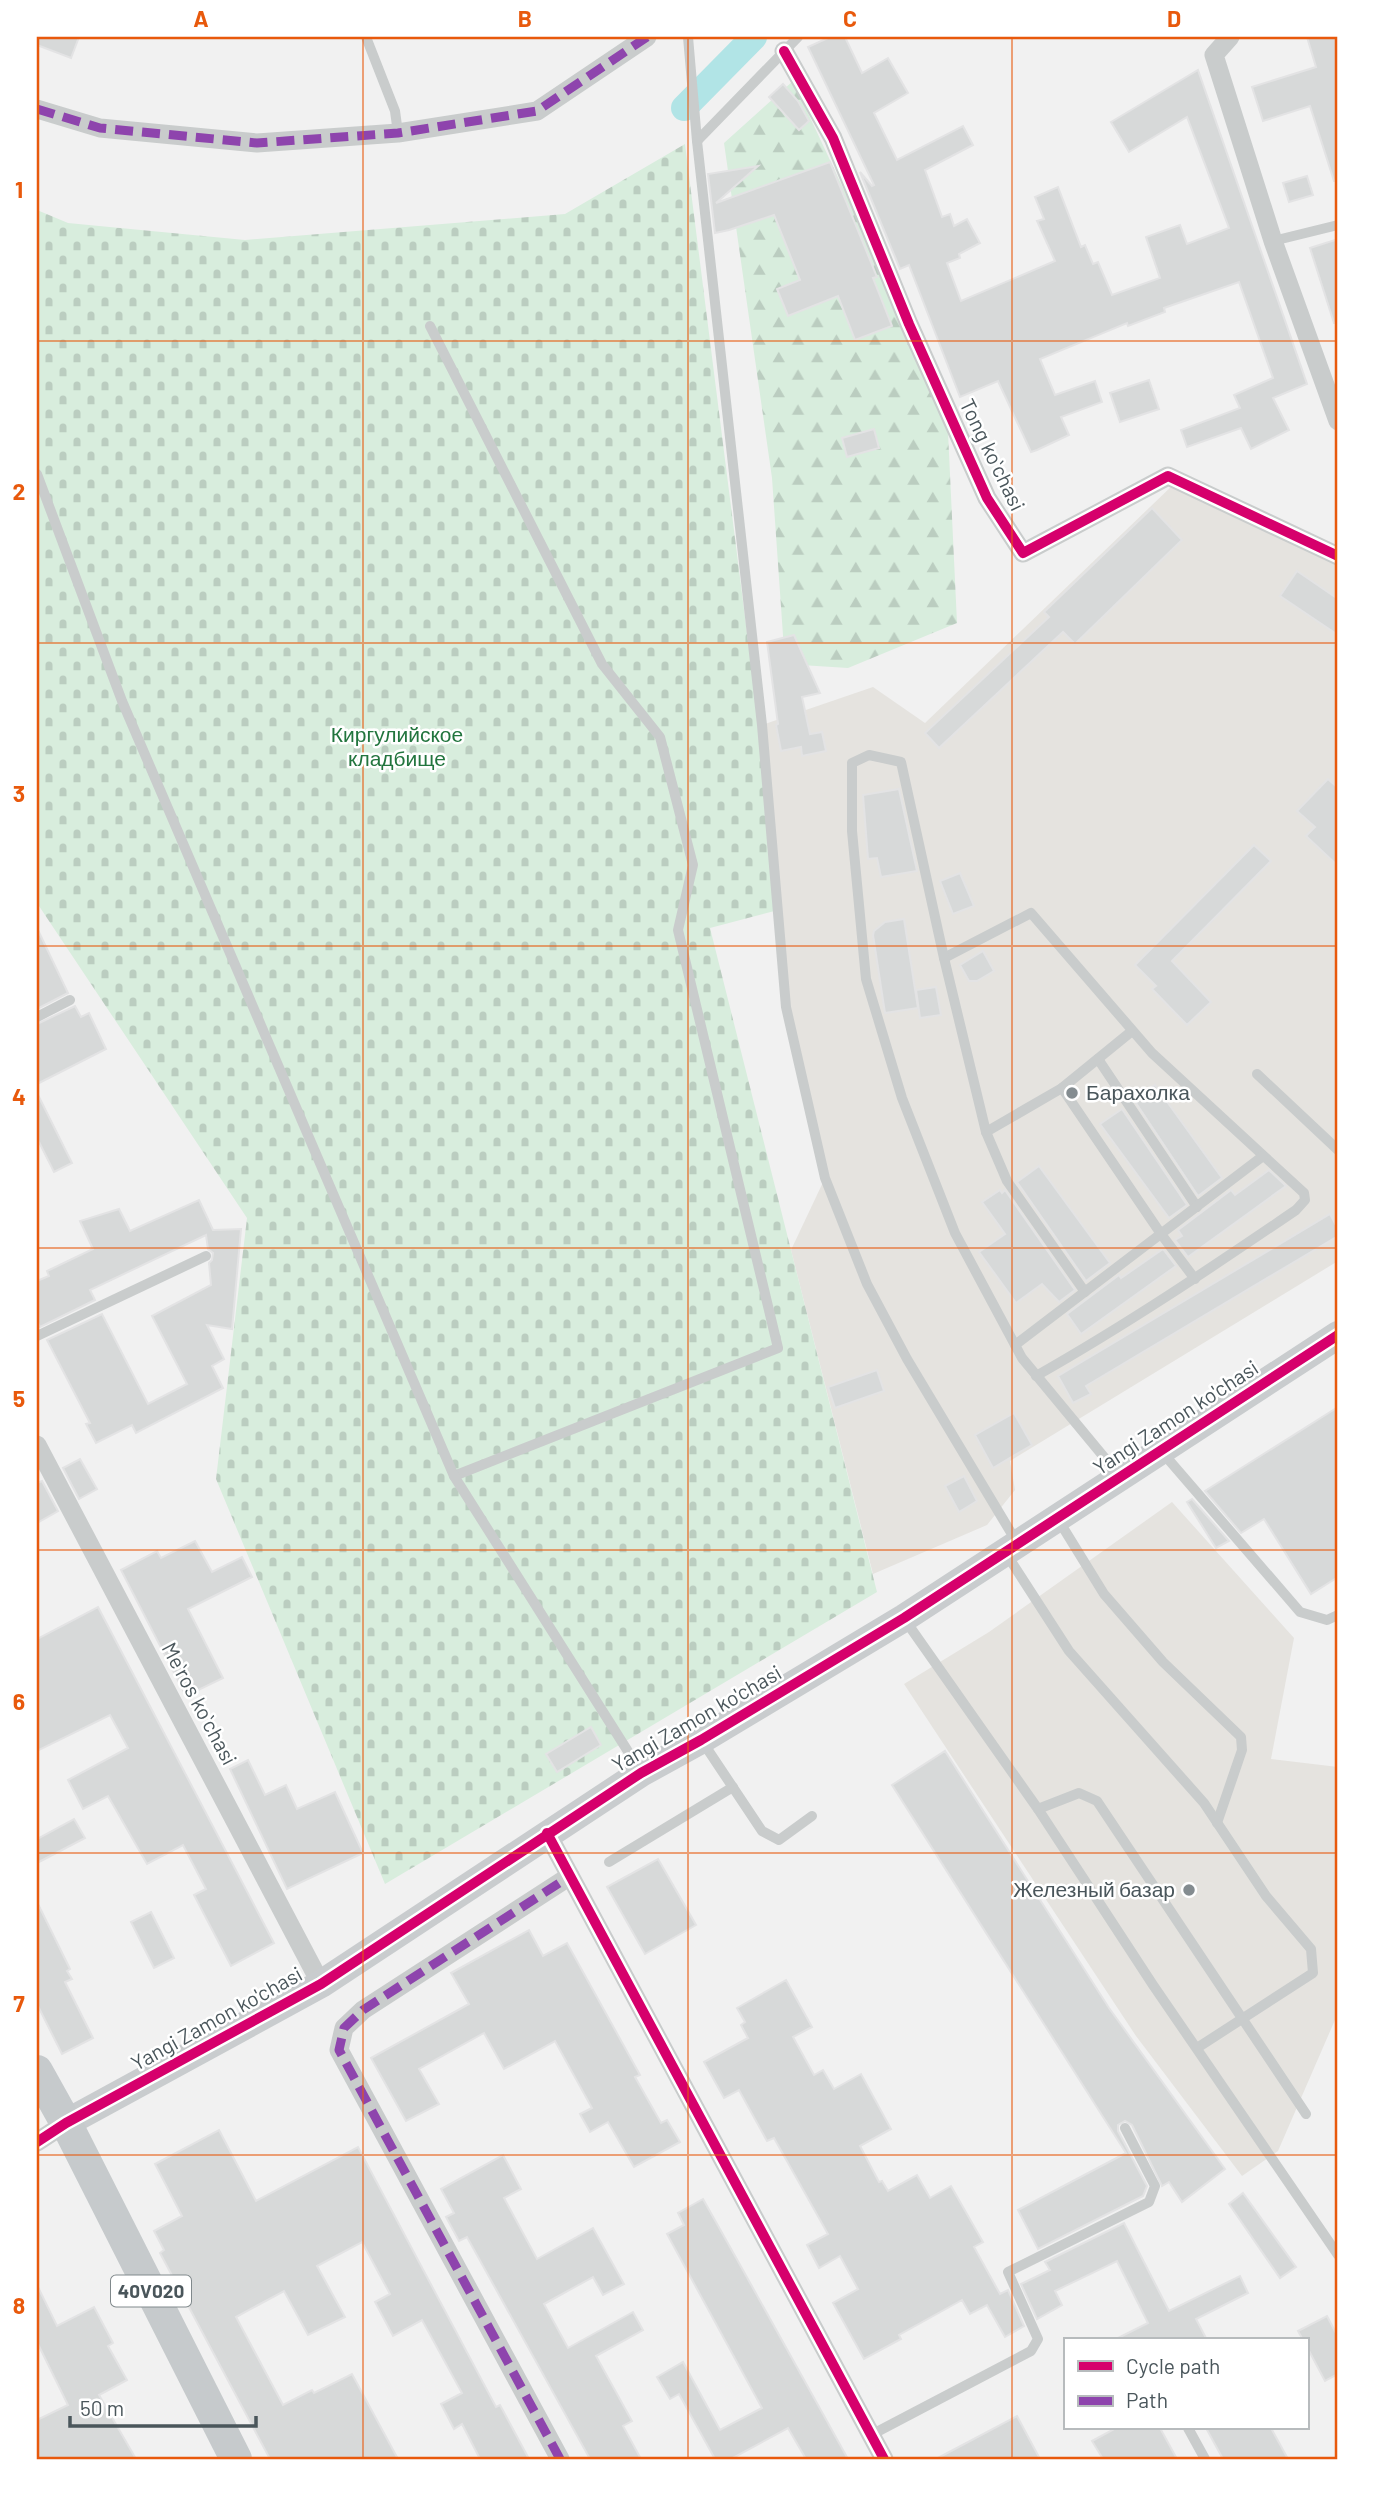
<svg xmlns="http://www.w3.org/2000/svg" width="1375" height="2496" font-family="Barlow,sans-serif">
<defs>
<pattern id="forest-firs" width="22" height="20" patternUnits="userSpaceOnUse" patternTransform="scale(1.75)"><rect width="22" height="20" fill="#d8eddd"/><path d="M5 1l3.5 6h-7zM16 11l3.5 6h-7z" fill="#bbcdc0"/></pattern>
<pattern id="cemetery-stones" width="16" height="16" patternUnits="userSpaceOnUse" patternTransform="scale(1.75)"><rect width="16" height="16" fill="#d8eddd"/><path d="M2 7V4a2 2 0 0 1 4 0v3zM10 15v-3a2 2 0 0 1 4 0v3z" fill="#bbcdc0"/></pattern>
</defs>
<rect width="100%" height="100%" fill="#f1f1f1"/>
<!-- commercial -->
<g fill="#e5e3df">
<polygon points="1175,483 1338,549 1338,1261 1010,1461 1015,1490 987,1525 873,1574 791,1250 825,1178 786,1007 762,725 873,687 925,723"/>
<polygon points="1172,1502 1294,1638 1271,1759 1338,1767 1338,2013 1278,2151 1242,2176 1136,2036 904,1684 989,1632"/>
</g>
<!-- forest -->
<polygon fill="url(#forest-firs)" points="793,81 871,248 948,432 957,623 848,668 785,664 772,478 724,143"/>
<!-- cemetery -->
<polygon fill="url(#cemetery-stones)" points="685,144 782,909 710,928 877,1592 385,1884 216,1479 247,1218 37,903 37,210 68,223 245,240 565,214"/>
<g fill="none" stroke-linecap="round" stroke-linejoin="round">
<!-- canal -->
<polyline stroke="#b1e4e6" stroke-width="26" points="684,108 754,37"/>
</g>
<!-- building -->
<g fill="#d7d9d9" stroke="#e3e3e4" stroke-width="2">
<polygon points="37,37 79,37 71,58 37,45"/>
<polygon points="830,37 845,37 862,73 888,58 908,93 874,113 897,160 963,126 973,145 925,170 942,217 950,214 954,226 967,219 980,243 959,254 960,258 947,263 961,301 1055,261 1037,221 1044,219 1035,197 1058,187 1081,247 1085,245 1093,264 1098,262 1112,295 1160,278 1146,237 1180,225 1187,244 1229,228 1187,117 1129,152 1111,122 1198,70 1307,384 1273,398 1289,430 1251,449 1241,428 1187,447 1181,430 1240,408 1234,395 1273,378 1239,282 1164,308 1165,312 1128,326 1127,323 1040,359 1055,395 1095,381 1102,402 1061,417 1069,435 1037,450 1031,452 998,381 960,397 909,265 900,269 860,172 872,186 874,185 808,47"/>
<polygon points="1307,37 1338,37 1338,181 1334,181 1310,106 1263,121 1252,87 1316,67"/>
<polygon points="783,84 798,101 809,121 799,130 769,97"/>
<polygon points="830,162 877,277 873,278 892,326 855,340 838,296 788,316 777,289 800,280 774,215 729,230 715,233 708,174 758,166 716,203"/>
<polygon points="1307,176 1313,195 1289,202 1283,183"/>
<polygon points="1338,239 1338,323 1334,323 1310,248"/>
<polygon points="1149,380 1159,409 1120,422 1110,393"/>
<polygon points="874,429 879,448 847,457 842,438"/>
<polygon points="1152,508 1182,540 1075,644 1063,632 939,748 925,733 1049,617 1044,612"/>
<polygon points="1297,571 1338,599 1338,635 1280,596"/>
<polygon points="794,635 820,693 802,697 810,734 822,732 826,751 802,756 801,747 781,751 776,725 778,724 767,642"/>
<polygon points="1328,779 1338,788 1338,866 1306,836 1315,827 1297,811"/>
<polygon points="899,789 917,871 881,877 877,858 868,859 863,795"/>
<polygon points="1254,845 1271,861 1172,961 1211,1002 1187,1025 1152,989 1156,986 1135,965"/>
<polygon points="960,873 974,906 953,914 940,881"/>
<polygon points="904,919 918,1008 885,1013 873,935 874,931 885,922"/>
<polygon points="37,928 68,993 37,1009"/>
<polygon points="983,951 994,971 977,981 969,981 960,965"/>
<polygon points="936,987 941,1015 920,1018 916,990"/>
<polygon points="75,1006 81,1017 89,1013 106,1049 37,1084 37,1024"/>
<polygon points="1155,1085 1222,1178 1198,1196 1134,1100"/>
<polygon points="37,1093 72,1163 54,1172 37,1138"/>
<polygon points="1122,1109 1187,1205 1169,1218 1100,1124"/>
<polygon points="1039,1166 1110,1263 1086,1281 1017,1182"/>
<polygon points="1269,1170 1286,1186 1188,1257 1175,1240 1182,1236 1178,1230 1231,1190 1235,1195"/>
<polygon points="1000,1190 1002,1193 1005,1190 1075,1290 1059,1302 1042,1284 1016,1303 979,1252 1005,1234 982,1202"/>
<polygon points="199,1200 213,1230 241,1229 232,1329 207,1325 224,1359 212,1366 223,1388 136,1433 132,1425 96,1443 86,1424 90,1423 47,1340 102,1314 148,1404 187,1384 152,1316 211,1285 209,1263 212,1260 213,1253 208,1249 206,1235 90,1290 95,1300 40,1327 37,1321 37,1281 49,1276 47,1271 93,1249 80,1221 119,1209 130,1231"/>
<polygon points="1330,1214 1338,1229 1338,1236 1086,1386 1091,1394 1073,1403 1058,1376"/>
<polygon points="1163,1249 1176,1266 1081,1334 1067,1314 1119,1275 1121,1278"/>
<polygon points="877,1370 884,1391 835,1408 828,1387"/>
<polygon points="1338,1407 1338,1577 1311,1594 1264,1519 1241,1533 1205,1491"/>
<polygon points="1014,1413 1032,1445 993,1468 975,1435"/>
<polygon points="80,1459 97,1489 79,1499 63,1468"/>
<polygon points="964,1476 977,1501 959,1512 945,1486"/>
<polygon points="42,1481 58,1511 37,1523 37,1483"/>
<polygon points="1192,1499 1229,1541 1216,1548 1187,1502"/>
<polygon points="195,1541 212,1572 242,1557 252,1577 188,1609 223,1678 186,1696 121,1570 157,1551 161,1558"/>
<polygon points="98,1607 274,1943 231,1966 194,1895 206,1889 183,1845 147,1864 108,1796 83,1809 68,1780 128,1748 110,1715 37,1751 37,1639"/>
<polygon points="591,1727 601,1745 557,1772 546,1754"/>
<polygon points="945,1751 1109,2008 1225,2169 1182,2202 1169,2182 1162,2186 1132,2125 1125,2121 1118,2125 1118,2131 1147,2186 1143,2196 1038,2249 1018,2210 1126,2153 892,1785"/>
<polygon points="248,1760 265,1795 286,1785 297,1809 335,1792 363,1853 287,1889 230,1769"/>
<polygon points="74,1819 85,1838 37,1863 37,1839"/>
<polygon points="658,1859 696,1925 645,1954 607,1887"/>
<polygon points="37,1902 70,1969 67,1971 72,1979 65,1982 93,2038 62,2054 37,2004"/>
<polygon points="151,1912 174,1958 154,1968 131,1922"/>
<polygon points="529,1930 543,1956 567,1943 640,2075 635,2077 661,2123 667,2120 680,2142 634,2167 608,2122 590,2132 580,2114 592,2108 555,2041 504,2069 484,2033 419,2069 439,2104 406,2121 371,2058 469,2004 451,1973"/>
<polygon points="786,1980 812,2027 793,2037 814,2075 823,2070 834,2089 861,2074 891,2129 860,2146 879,2182 882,2181 888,2191 917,2175 930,2198 951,2186 983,2242 974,2247 1000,2294 1008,2290 1024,2326 1005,2337 987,2305 970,2314 962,2300 899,2335 901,2339 864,2359 833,2303 858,2289 840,2256 819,2268 807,2245 828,2234 774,2138 767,2141 739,2090 724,2098 704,2062 748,2038 741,2025 745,2022 737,2008"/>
<polygon points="219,2130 256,2201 358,2147 496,2407 500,2405 529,2459 480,2459 462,2424 454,2429 441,2404 462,2393 422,2320 393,2336 375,2302 390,2294 362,2242 317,2266 345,2317 308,2335 284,2291 236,2317 283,2405 312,2390 314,2393 352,2374 398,2459 270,2459 160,2253 164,2250 154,2231 182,2216 155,2164"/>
<polygon points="503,2155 521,2189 504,2198 537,2259 593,2228 624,2284 603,2295 593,2277 544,2304 568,2348 633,2312 643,2330 596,2356 632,2421 623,2426 641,2459 590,2459 467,2237 459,2241 446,2217 454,2213 441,2189"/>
<polygon points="1243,2193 1296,2267 1280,2278 1229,2204"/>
<polygon points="703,2199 739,2263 848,2459 806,2459 788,2428 731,2459 715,2459 679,2394 670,2399 657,2377 683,2362 720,2430 762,2408 667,2234 684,2225 678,2213"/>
<polygon points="1124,2223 1169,2311 1240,2276 1248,2293 1196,2319 1207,2340 1114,2340 1148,2323 1117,2261 1055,2291 1062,2305 1037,2319 1021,2284 1050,2270 1045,2262"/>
<polygon points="37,2285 57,2326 94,2307 113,2343 108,2346 127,2380 99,2395 136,2459 37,2459 37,2420 68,2405 37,2342"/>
<polygon points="1327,2316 1338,2337 1338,2374 1325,2381 1307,2347 1307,2340 1303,2340 1298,2331"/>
<polygon points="1017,2416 1040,2459 936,2459"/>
<polygon points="1116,2428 1160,2428 1177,2459 1103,2459 1092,2441"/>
<polygon points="1206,2428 1271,2428 1288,2459 1223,2459"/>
</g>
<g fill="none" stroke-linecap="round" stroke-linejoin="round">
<!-- lane -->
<g stroke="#c9cccc" stroke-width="10">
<polyline points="366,37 395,111 398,133"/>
<polyline points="688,37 697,141 762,725 786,1007 825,1178 867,1284 907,1359 1016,1541"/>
<polyline points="697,141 798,37"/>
<polyline points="1273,241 1338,225"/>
<polyline points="430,326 602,664 660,737 693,865 678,930 778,1348 454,1476"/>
<polyline points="37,474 122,701 454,1476 641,1772"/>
<path d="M 944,958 L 1031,913 L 1152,1053 L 1304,1193 L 1305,1200 L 1296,1210 C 1211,1268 1126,1325 1036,1376"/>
<polyline points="37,1017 70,1000"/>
<polyline points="1098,1059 1197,1207"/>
<polyline points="1257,1074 1338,1150"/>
<polyline points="1062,1088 1161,1234 1195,1279"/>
<polyline points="986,1132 1062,1088 1132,1031"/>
<polyline points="1085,1292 1007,1181 986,1132 944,958 901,762 869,755 852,763 852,831 866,979 902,1098 955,1233 1022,1358 1118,1474"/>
<polyline points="37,1336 206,1256"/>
<polyline points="1015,1345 1263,1156"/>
<polyline points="1162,1452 1300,1612 1327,1620 1338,1615"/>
<polyline points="1059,1521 1104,1594 1163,1662 1241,1737 1242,1750 1217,1823"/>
<polyline points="1007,1555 1069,1651 1204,1803 1266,1896 1311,1949 1313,1973 1197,2048"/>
<polyline points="905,1620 1038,1809 1153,1985 1338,2255"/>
<polyline points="702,1741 762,1831 779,1840 812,1816"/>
<polyline points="1038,1809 1079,1793 1097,1801 1306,2114"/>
<polyline points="609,1862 733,1787"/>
<polyline points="1188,2428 1205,2459"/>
<polyline points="871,2435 1031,2351 1038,2339 1008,2272 1149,2202 1155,2186 1125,2128"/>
</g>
<!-- street -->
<g stroke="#c9cccc" stroke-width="19">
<polyline points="1230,37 1214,55 1273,241 1338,421"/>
<polyline points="784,51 833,138 909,324 987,498 1023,553 1168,476 1338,556"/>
<polyline points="37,109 100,128 257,143 398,133 537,111 647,37"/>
<polyline points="37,1445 321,1984"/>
<polyline points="547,1833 884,2459"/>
<polyline points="37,2142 66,2123"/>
<polyline points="560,2459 339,2050 344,2028 363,2010 570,1876"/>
</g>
<!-- secondary -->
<polyline stroke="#c9ccce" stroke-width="28" points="66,2123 321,1984 641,1773 701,1740 904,1618 1338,1335"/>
<!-- primary -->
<polyline stroke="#c6cacc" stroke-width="32" points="37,2071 66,2123 236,2459"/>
<!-- quiet -->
<g stroke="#8e44ad" stroke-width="9" stroke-dasharray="18 9" stroke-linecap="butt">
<polyline points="37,109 100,128 257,143 398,133 537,111 647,37"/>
<polyline points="560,2459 339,2050 344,2028 363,2010 570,1876"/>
</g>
<!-- cycleway casing -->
<g stroke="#fff" stroke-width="15">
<g id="cycleway">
<polyline points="784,51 833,138 909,324 987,498 1023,553 1168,476 1338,556"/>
<polyline points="547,1833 884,2459"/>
<polyline points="37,2142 66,2123 321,1984 641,1773 701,1740 904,1618 1338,1335"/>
</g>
</g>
<!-- cycleway -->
<use href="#cycleway" stroke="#d6006c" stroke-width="10"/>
</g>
<!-- grid -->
<path fill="none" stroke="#e8590c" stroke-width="2" stroke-opacity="0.55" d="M 363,37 L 363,2459M 688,37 L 688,2459M 1012,37 L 1012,2459M 37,341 L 1338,341M 37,643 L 1338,643M 37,946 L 1338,946M 37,1248 L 1338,1248M 37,1550 L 1338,1550M 37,1853 L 1338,1853M 37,2155 L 1338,2155"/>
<!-- markers -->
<g fill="#848c90" stroke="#fff" stroke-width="2.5">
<circle cx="1072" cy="1093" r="7"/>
<circle cx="1189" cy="1890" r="7"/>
</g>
<g text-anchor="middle" stroke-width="5" stroke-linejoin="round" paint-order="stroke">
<!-- shield labels -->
<rect fill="#fff" stroke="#80898c" stroke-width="2" x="111" y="2275.5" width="80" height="31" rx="5"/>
<g font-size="19" font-weight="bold" fill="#4a565b">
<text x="151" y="2298">40V020</text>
</g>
<!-- street labels -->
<g font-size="21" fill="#4a565b" stroke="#fff">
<text transform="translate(992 455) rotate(64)" y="7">Tong koʻchasi</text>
<text transform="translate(1176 1418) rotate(-33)" y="7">Yangi Zamon ko'chasi</text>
<text transform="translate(199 1704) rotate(62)" y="7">Meʻros koʻchasi</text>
<text transform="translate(697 1719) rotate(-30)" y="7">Yangi Zamon ko'chasi</text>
<text transform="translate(217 2019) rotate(-29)" y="7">Yangi Zamon ko'chasi</text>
</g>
<!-- park labels -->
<g font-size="21" fill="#22753e" stroke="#fff">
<text x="397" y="742">Киргулийское<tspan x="397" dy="24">кладбище</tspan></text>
</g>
<!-- poi labels -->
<g font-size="21" fill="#4a565b" stroke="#fff" text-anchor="start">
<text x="1086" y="1100">Барахолка</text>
<text x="1175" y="1897" text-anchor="end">Железный базар</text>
</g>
</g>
<!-- border -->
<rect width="1375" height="2496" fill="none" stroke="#ffffff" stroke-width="77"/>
<!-- legend -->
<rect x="1064" y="2338" width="245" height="91" fill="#ffffff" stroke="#b7bbbd" stroke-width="2"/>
<rect x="1078" y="2361" width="35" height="10" fill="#d6006c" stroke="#b7bbbd" stroke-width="2"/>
<text x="1126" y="2374" font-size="21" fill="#4a565b">Cycle path</text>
<rect x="1078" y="2396" width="35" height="10" fill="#8e44ad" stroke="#b7bbbd" stroke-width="2"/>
<text x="1126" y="2408" font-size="21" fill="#4a565b">Path</text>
<!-- scale -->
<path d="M70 2416v10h186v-10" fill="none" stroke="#4a565b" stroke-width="3.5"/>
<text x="80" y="2416" font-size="21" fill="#4a565b" stroke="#ffffff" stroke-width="5" paint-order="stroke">50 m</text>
<rect x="38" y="38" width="1298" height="2420" fill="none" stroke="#e8590c" stroke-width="2.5"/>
<g font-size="23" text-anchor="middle" font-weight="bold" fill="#e8590c">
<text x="201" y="27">A</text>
<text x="525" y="27">B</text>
<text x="850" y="27">C</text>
<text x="1174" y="27">D</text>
<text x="19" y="198">1</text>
<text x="19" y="500">2</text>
<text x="19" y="802">3</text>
<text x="19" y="1105">4</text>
<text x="19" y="1407">5</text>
<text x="19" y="1710">6</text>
<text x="19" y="2012">7</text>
<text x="19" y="2314">8</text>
</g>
</svg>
